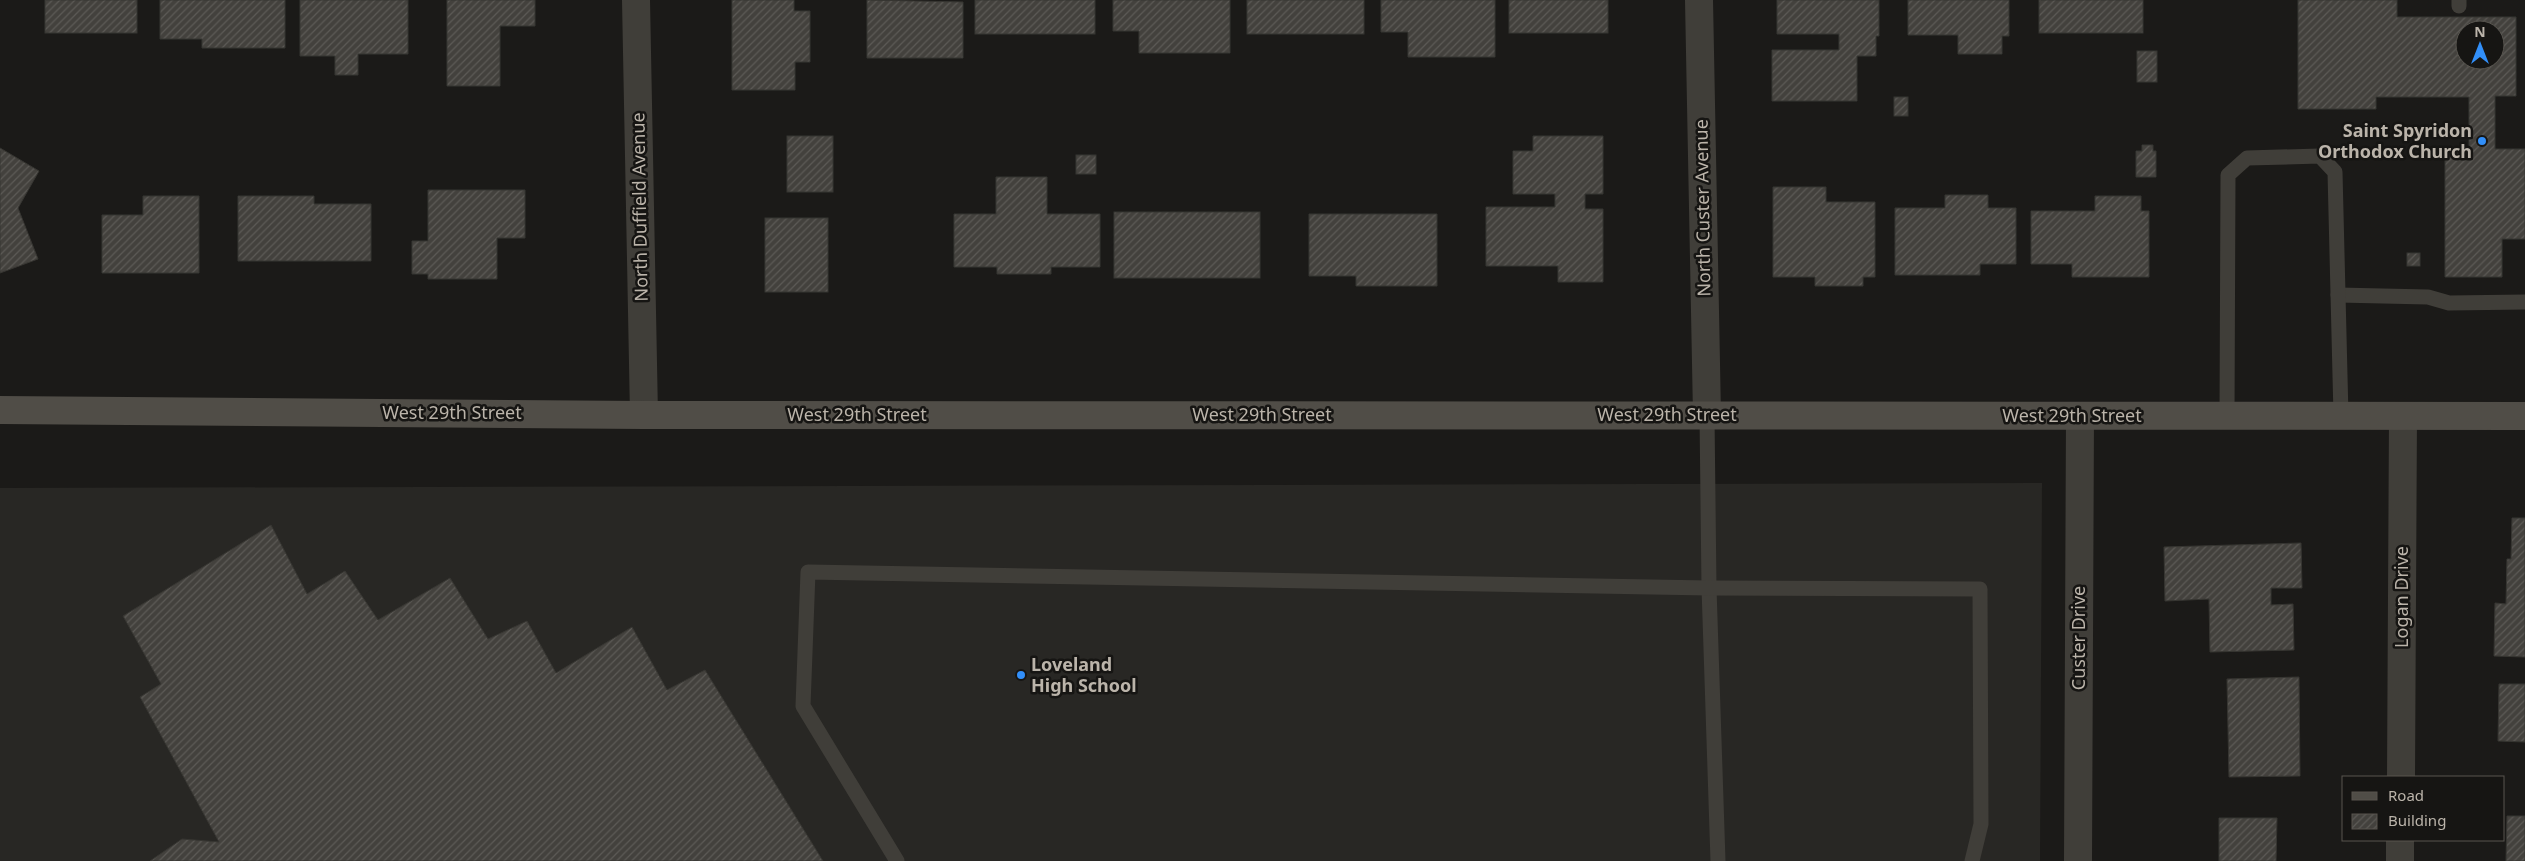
<svg xmlns="http://www.w3.org/2000/svg" width="2525" height="861" font-family="'Noto Sans',sans-serif">
<defs>
<pattern id="building-hatch" width="6" height="6" patternUnits="userSpaceOnUse" patternTransform="scale(1.25)"><rect width="6" height="6" fill="#43413d"/><path d="M-1 1l2-2M0 6l6-6M5 7l2-2" fill="none" stroke="#5c5a56"/></pattern>
</defs>
<rect width="100%" height="100%" fill="#1b1a18"/>
<!-- built -->
<polygon fill="#282724" points="2042,483 2040,861 0,861 0,488"/>
<!-- building -->
<g fill="url(#building-hatch)" stroke="#373632" fill-rule="evenodd">
<rect x="45" y="0" width="92" height="33"/>
<polygon points="160,0 285,0 285,48 202,48 202,39 160,39"/>
<polygon points="300,0 408,0 408,54 358,54 358,75 335,75 335,56 300,56"/>
<polygon points="447,0 535,0 535,26 500,26 500,86 447,86"/>
<polygon points="732,0 794,0 794,11 810,11 810,62 795,62 795,90 732,90"/>
<polygon points="867,0 963,2 963,58 867,58"/>
<rect x="975" y="0" width="120" height="34"/>
<polygon points="1113,0 1230,0 1230,53 1139,53 1139,31 1113,31"/>
<rect x="1247" y="0" width="117" height="34"/>
<polygon points="1381,0 1495,0 1495,57 1408,57 1408,32 1381,32"/>
<rect x="1509" y="0" width="99" height="33"/>
<polygon points="1777,0 1879,0 1879,36 1876,36 1876,56 1857,56 1857,101 1772,101 1772,50 1839,50 1839,34 1777,34"/>
<polygon points="1908,0 2009,0 2009,36 2002,36 2002,54 1958,54 1958,35 1908,35"/>
<rect x="2039" y="0" width="104" height="33"/>
<path d="M 2298,0 L 2397,0 L 2397,17 L 2516,17 L 2516,96 L 2495,96 L 2495,149 L 2525,149 L 2525,239 L 2502,239 L 2502,277 L 2445,277 L 2445,147 L 2469,147 L 2469,97 L 2376,97 L 2376,109 L 2298,109 ZM 2465,30 L 2495,30 L 2495,60 L 2465,60 Z"/>
<rect x="2137" y="51" width="20" height="31"/>
<rect x="1894" y="97" width="14" height="19"/>
<rect x="787" y="136" width="46" height="56"/>
<polygon points="1533,136 1603,136 1603,194 1585,194 1585,209 1603,209 1603,282 1558,282 1558,266 1486,266 1486,207 1555,207 1555,194 1513,194 1513,151 1533,151"/>
<polygon points="2142,145 2153,145 2153,151 2156,151 2156,177 2136,177 2136,151 2142,151"/>
<polygon points="0,148 39,171 18,208 38,259 0,273"/>
<rect x="1076" y="155" width="20" height="19"/>
<polygon points="996,177 1047,177 1047,214 1100,214 1100,267 1051,267 1051,274 997,274 997,267 954,267 954,214 996,214"/>
<polygon points="1773,187 1826,187 1826,202 1875,202 1875,277 1863,277 1863,286 1815,286 1815,277 1773,277"/>
<polygon points="428,190 525,190 525,238 497,238 497,279 428,279 428,274 412,274 412,241 428,241"/>
<polygon points="1945,195 1988,195 1988,208 2016,208 2016,264 1980,264 1980,275 1895,275 1895,208 1945,208"/>
<polygon points="143,196 199,196 199,273 102,273 102,215 143,215"/>
<polygon points="238,196 314,196 314,204 371,204 371,261 238,261"/>
<polygon points="2095,196 2141,196 2141,211 2149,211 2149,277 2072,277 2072,264 2031,264 2031,211 2095,211"/>
<rect x="1114" y="212" width="146" height="66"/>
<polygon points="1309,214 1437,214 1437,286 1356,286 1356,276 1309,276"/>
<rect x="765" y="218" width="63" height="74"/>
<rect x="2407" y="253" width="13" height="13"/>
<polygon points="2512,518 2525,518 2525,657 2494,656 2495,603 2506,604 2507,559 2511,559"/>
<polygon points="271,525 307,594 345,571 378,620 450,578 488,639 527,621 556,673 632,627 667,690 705,670 823,861 150,861 182,839 219,842 140,697 161,684 123,616"/>
<polygon points="2301,543 2302,588 2271,588 2271,605 2293,604 2294,650 2210,652 2209,599 2165,601 2164,547"/>
<polygon points="2299,677 2300,776 2229,777 2227,679"/>
<polygon points="2499,684 2525,684 2525,742 2498,741"/>
<polygon points="2507,816 2525,816 2525,861 2506,861"/>
<polygon points="2219,818 2277,818 2276,861 2219,861"/>
</g>
<g fill="none" stroke-linecap="round" stroke-linejoin="round">
<!-- service -->
<g stroke="#403e39" stroke-width="15">
<polyline points="2459,6 2459,0"/>
<polyline points="2338,295 2428,297 2449,303 2525,302"/>
<polyline points="1707,415 1709,588 1718,861"/>
<polyline points="2227,416 2228,175 2247,158 2320,156 2335,172 2341,416"/>
<polyline points="897,861 803,706 808,572 1709,588 1980,589 1981,824 1972,861"/>
</g>
<!-- minor -->
<g stroke="#403e39" stroke-width="28">
<polyline points="636,0 644,415"/>
<polyline points="1699,0 1707,415"/>
<polyline points="2401,777 2403,416"/>
<polyline points="2078,861 2080,416"/>
<polyline points="2400,861 2400,840"/>
</g>
<!-- secondary -->
<polyline stroke="#504d47" stroke-width="28" points="0,410 644,415 2525,416"/>
</g>
<!-- markers -->
<g fill="#328ff9" stroke="#161513" stroke-width="2">
<circle cx="2482" cy="141" r="5"/>
<circle cx="1021" cy="675" r="5"/>
</g>
<g text-anchor="middle" stroke-width="5" stroke-linejoin="round" paint-order="stroke">
<!-- poi labels -->
<g font-size="18" font-weight="bold" fill="#bbb4aa" stroke="#161513" text-anchor="end">
<text x="2472" y="137">Saint Spyridon<tspan x="2472" dy="21">Orthodox Church</tspan></text>
<text x="1031" y="671" text-anchor="start">Loveland<tspan x="1031" dy="21">High School</tspan></text>
</g>
<!-- street labels -->
<g font-size="18" fill="#bbb4aa" stroke="#161513">
<text transform="translate(640 207) rotate(-91)" y="6">North Duffield Avenue</text>
<text transform="translate(1703 208) rotate(-91)" y="6">North Custer Avenue</text>
<text x="452" y="419">West 29th Street</text>
<text x="857" y="421">West 29th Street</text>
<text x="1262" y="421">West 29th Street</text>
<text x="1667" y="421">West 29th Street</text>
<text x="2072" y="422">West 29th Street</text>
<text transform="translate(2402 597) rotate(-90)" y="6">Logan Drive</text>
<text transform="translate(2079 638) rotate(-90)" y="6">Custer Drive</text>
</g>
</g>
<!-- legend -->
<rect x="2342" y="776" width="162" height="65" fill="#161513" stroke="#58554f"/>
<rect x="2352" y="792" width="25" height="8" fill="#504d47" stroke="#58554f"/>
<text x="2388" y="801" font-size="15" fill="#bbb4aa">Road</text>
<rect x="2352" y="814" width="25" height="15" fill="url(#building-hatch)" stroke="#58554f"/>
<text x="2388" y="826" font-size="15" fill="#bbb4aa">Building</text>
<!-- north arrow -->
<g transform="translate(2480 45)"><circle r="24" fill="#161513" stroke="#58554f"/>
<path d="M0-4L9 19L0 12L-9 19Z" fill="#328ff9"/>
<text y="-8" font-size="14" font-weight="bold" text-anchor="middle" fill="#bbb4aa">N</text>
</g>
</svg>
